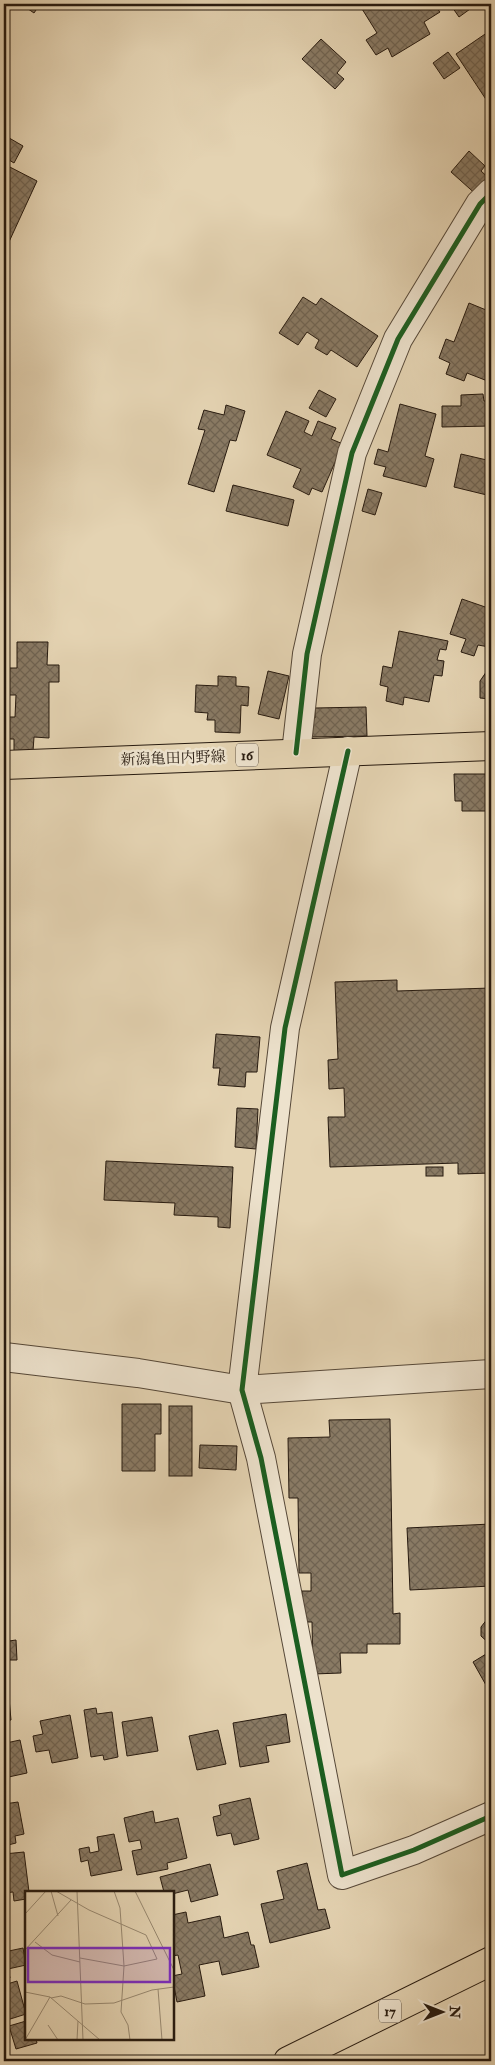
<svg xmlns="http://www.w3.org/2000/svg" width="495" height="2065" font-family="'IM FELL Double Pica','Noto Serif JP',serif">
<defs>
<pattern id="building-cross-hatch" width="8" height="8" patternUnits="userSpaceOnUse" patternTransform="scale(1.25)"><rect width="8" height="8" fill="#897a64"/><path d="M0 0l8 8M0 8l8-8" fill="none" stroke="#706351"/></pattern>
</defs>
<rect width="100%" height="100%" fill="#e4d3b2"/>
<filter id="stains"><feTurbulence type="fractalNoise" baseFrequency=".004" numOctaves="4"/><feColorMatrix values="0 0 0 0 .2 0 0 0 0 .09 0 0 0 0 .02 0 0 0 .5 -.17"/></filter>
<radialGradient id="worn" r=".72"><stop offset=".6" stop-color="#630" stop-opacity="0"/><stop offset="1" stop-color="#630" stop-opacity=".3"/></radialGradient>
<!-- building -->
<g fill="url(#building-cross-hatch)" stroke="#271a0f">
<polygon points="21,4 40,4 34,13"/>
<polygon points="359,4 413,4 416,10 426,4 434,4 440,12 424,22 430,34 392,57 388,48 376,55 366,40 377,33"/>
<polygon points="450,4 477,4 459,17"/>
<polygon points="491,30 491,107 456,54"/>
<polygon points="321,39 346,62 337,73 344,79 335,89 302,59"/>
<polygon points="448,52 460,68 444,79 433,63"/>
<polygon points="4,135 23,146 14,163 4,157"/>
<polygon points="469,151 485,166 481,171 491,180 479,197 451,172"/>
<polygon points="4,164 37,181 8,244 4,242"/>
<polygon points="303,297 316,305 321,298 378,336 357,367 331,350 327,355 315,348 319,340 307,332 298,345 279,333"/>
<polygon points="469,303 491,312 491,376 487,374 485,380 467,373 464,381 446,374 450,363 439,358 446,339 454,342"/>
<polygon points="319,390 336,399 326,417 309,408"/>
<polygon points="483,394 484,401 491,401 491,426 442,427 442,406 461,406 461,395"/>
<polygon points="400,404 436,414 425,456 434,459 426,487 383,476 386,467 374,464 378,449 388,452"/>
<polygon points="226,405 245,411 236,441 230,440 214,492 188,484 205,430 198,429 204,410 224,415"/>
<polygon points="286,411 309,421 304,432 312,436 318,421 336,428 331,439 343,444 322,492 312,488 309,495 293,487 301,469 267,455"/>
<polygon points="461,454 491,461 491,496 454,487"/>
<polygon points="233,485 294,500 288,526 226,511"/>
<polygon points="368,489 382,493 375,515 362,511"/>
<polygon points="462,599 491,609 491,641 489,647 478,645 474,656 461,652 466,639 450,634"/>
<polygon points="399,631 448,641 446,650 440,649 437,660 444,661 442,676 434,675 429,702 404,697 403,705 386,701 388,687 380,685 383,666 392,668"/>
<polygon points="17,642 48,642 47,665 59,665 59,682 49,682 49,738 34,737 33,751 14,751 14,739 4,739 4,717 15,717 16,695 8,695 8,668 17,668"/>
<polygon points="491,665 491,699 480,698 480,681"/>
<polygon points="268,671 289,676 279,719 258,714"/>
<polygon points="218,676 236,677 236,686 249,687 248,706 241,705 240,733 215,732 215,720 207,720 208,713 195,712 196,685 218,686"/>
<polygon points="366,707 367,736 310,737 309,718 315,718 315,708"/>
<polygon points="454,774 491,774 491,811 462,811 462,801 455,801"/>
<polygon points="397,980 397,991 491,988 491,1173 458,1174 458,1163 330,1167 328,1117 345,1117 344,1088 329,1089 328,1060 338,1059 335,982"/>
<polygon points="216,1034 260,1037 257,1072 246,1072 245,1087 218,1085 220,1068 213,1068"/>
<polygon points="237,1108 258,1109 256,1149 235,1147"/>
<polygon points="106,1161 233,1167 230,1228 218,1227 218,1217 174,1215 175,1203 104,1200"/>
<rect x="426" y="1167" width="17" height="9"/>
<polygon points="122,1404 161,1404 161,1434 155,1434 155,1471 122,1471"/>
<rect x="169" y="1406" width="23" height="70"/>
<polygon points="390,1419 393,1614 400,1613 400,1644 367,1644 367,1653 340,1653 341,1673 313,1674 312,1622 302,1622 302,1591 311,1591 311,1573 299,1573 298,1498 289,1498 288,1438 330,1437 329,1420"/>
<polygon points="200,1445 237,1446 236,1470 199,1468"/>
<polygon points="491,1524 491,1586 410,1590 407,1528"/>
<polygon points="488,1618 491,1618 491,1645 481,1636 481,1627"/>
<polygon points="16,1640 17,1660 9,1660 9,1641"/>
<polygon points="491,1651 491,1694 473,1662"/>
<polygon points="4,1677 7,1677 11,1720 4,1721"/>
<polygon points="96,1708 97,1714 112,1712 118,1757 104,1760 103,1755 91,1757 84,1710"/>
<polygon points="286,1714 290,1742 266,1746 269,1762 240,1767 233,1723"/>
<polygon points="70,1715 78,1758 52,1763 49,1750 36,1752 33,1736 43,1734 40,1721"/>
<polygon points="152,1717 158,1751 127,1756 122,1722"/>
<polygon points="218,1730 226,1764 197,1770 189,1736"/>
<polygon points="20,1740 27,1773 4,1778 4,1750 7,1750 6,1743"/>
<polygon points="250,1798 259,1839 234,1845 231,1833 217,1836 213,1817 221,1815 219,1805"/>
<polygon points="18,1802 24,1834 15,1836 16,1843 4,1846 4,1804"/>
<polygon points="153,1811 155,1823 178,1818 187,1858 167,1863 168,1869 137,1875 132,1851 142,1849 140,1840 129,1842 124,1818"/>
<polygon points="114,1834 122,1870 91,1876 88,1860 81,1862 79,1849 89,1847 90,1853 99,1851 97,1837"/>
<polygon points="24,1852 29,1892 26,1892 26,1899 14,1901 13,1892 4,1893 4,1854"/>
<polygon points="307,1863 318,1910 325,1909 330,1928 270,1943 261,1904 284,1899 277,1871"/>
<polygon points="210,1864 218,1895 191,1902 188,1890 172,1894 172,1892 164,1892 160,1877"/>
<polygon points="186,1912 188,1923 220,1916 224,1938 248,1932 251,1945 254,1945 259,1967 222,1975 219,1961 199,1965 205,1996 177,2002 172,1976 182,1974 178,1955 172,1956 172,1915"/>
<polygon points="23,1948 26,1965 8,1969 10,1978 4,1979 4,1952"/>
<polygon points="17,1981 26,2014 4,2021 4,1985"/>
<polygon points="26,2021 26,2039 36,2039 37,2043 16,2049 9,2026"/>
</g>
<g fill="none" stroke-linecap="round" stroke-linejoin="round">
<!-- minor casing -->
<g stroke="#564838" stroke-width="30">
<g id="minor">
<polyline points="348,751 285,1028 242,1390 261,1458 342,1875 414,1850 491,1816"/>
<polyline points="296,753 307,654 352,453 398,339 480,204 491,193"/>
<polyline points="4,1357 138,1373 242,1390 491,1374"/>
</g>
</g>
<!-- major casing -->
<g stroke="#271a0f" stroke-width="30">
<g id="major">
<polyline points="4,765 491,746"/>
<polyline points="288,2061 491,1961"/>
</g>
</g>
<!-- minor -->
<use href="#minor" stroke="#ede2cd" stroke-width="28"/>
<!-- major -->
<use href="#major" stroke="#e4d3b2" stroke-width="28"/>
<!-- cycleway casing -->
<g stroke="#ede2cd" stroke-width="8">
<g id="cycleway">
<polyline points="348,751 285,1028 242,1390 261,1458 342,1875 414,1850 491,1816"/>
<polyline points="296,753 307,654 352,453 398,339 480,204 491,193"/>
</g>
</g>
<!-- cycleway -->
<use href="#cycleway" stroke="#1b5e20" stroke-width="5"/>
</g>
<g text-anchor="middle" stroke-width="5" stroke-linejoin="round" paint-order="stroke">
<!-- shield labels -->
<g fill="#ede2cd" stroke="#625648" stroke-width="1">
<rect x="236" y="743.5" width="22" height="23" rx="4"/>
<rect x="379" y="1999.5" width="22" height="23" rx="4"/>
</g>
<g font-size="14" font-weight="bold" fill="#271a0f">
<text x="247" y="760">16</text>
<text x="390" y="2016">17</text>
</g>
<!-- street labels -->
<g font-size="15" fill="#271a0f" stroke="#ede2cd">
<text transform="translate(173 758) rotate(-2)" y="5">新潟亀田内野線</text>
</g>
</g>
<!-- overview -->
<g transform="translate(25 1891)">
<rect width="149" height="149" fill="#e4d3b2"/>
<path fill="none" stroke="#988971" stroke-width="1" d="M 26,0 L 33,25M 31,0 L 64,19 L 121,44 L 132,68 L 99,75 L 55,67M 52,0 L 58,149M 89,0 L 95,17 L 99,75 L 96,121 L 103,134 L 105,149M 110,0 L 149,79M 0,23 L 21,0M 10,51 L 27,64 L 55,71M 0,59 L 46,9M 133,98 L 137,149M 0,101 L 25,106 L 75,149M 26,107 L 36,105 L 60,113 L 89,112 L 127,99 L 149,96M 23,134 L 33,149M 0,149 L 25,106M 52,149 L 53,130"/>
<path fill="#7b2cbf" fill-opacity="0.15" stroke="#7b2cbf" stroke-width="2.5" d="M 3,57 L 145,57 L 145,91 L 3,91 Z"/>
<rect width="149" height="149" fill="none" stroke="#271a0f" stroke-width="2.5"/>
</g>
<!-- margin -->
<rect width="495" height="2065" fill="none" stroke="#e4d3b2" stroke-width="20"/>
<rect x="5" y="5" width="485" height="2055" fill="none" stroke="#271a0f" stroke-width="2.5"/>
<rect x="10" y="10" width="475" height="2045" fill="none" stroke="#271a0f"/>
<!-- north arrow -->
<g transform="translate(442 2012) rotate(90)" stroke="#ede2cd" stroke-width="4" paint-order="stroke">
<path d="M0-4L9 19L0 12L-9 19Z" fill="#271a0f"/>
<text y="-8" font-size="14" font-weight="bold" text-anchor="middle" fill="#271a0f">N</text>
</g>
<rect width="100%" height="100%" filter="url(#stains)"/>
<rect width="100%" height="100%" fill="url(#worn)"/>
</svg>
